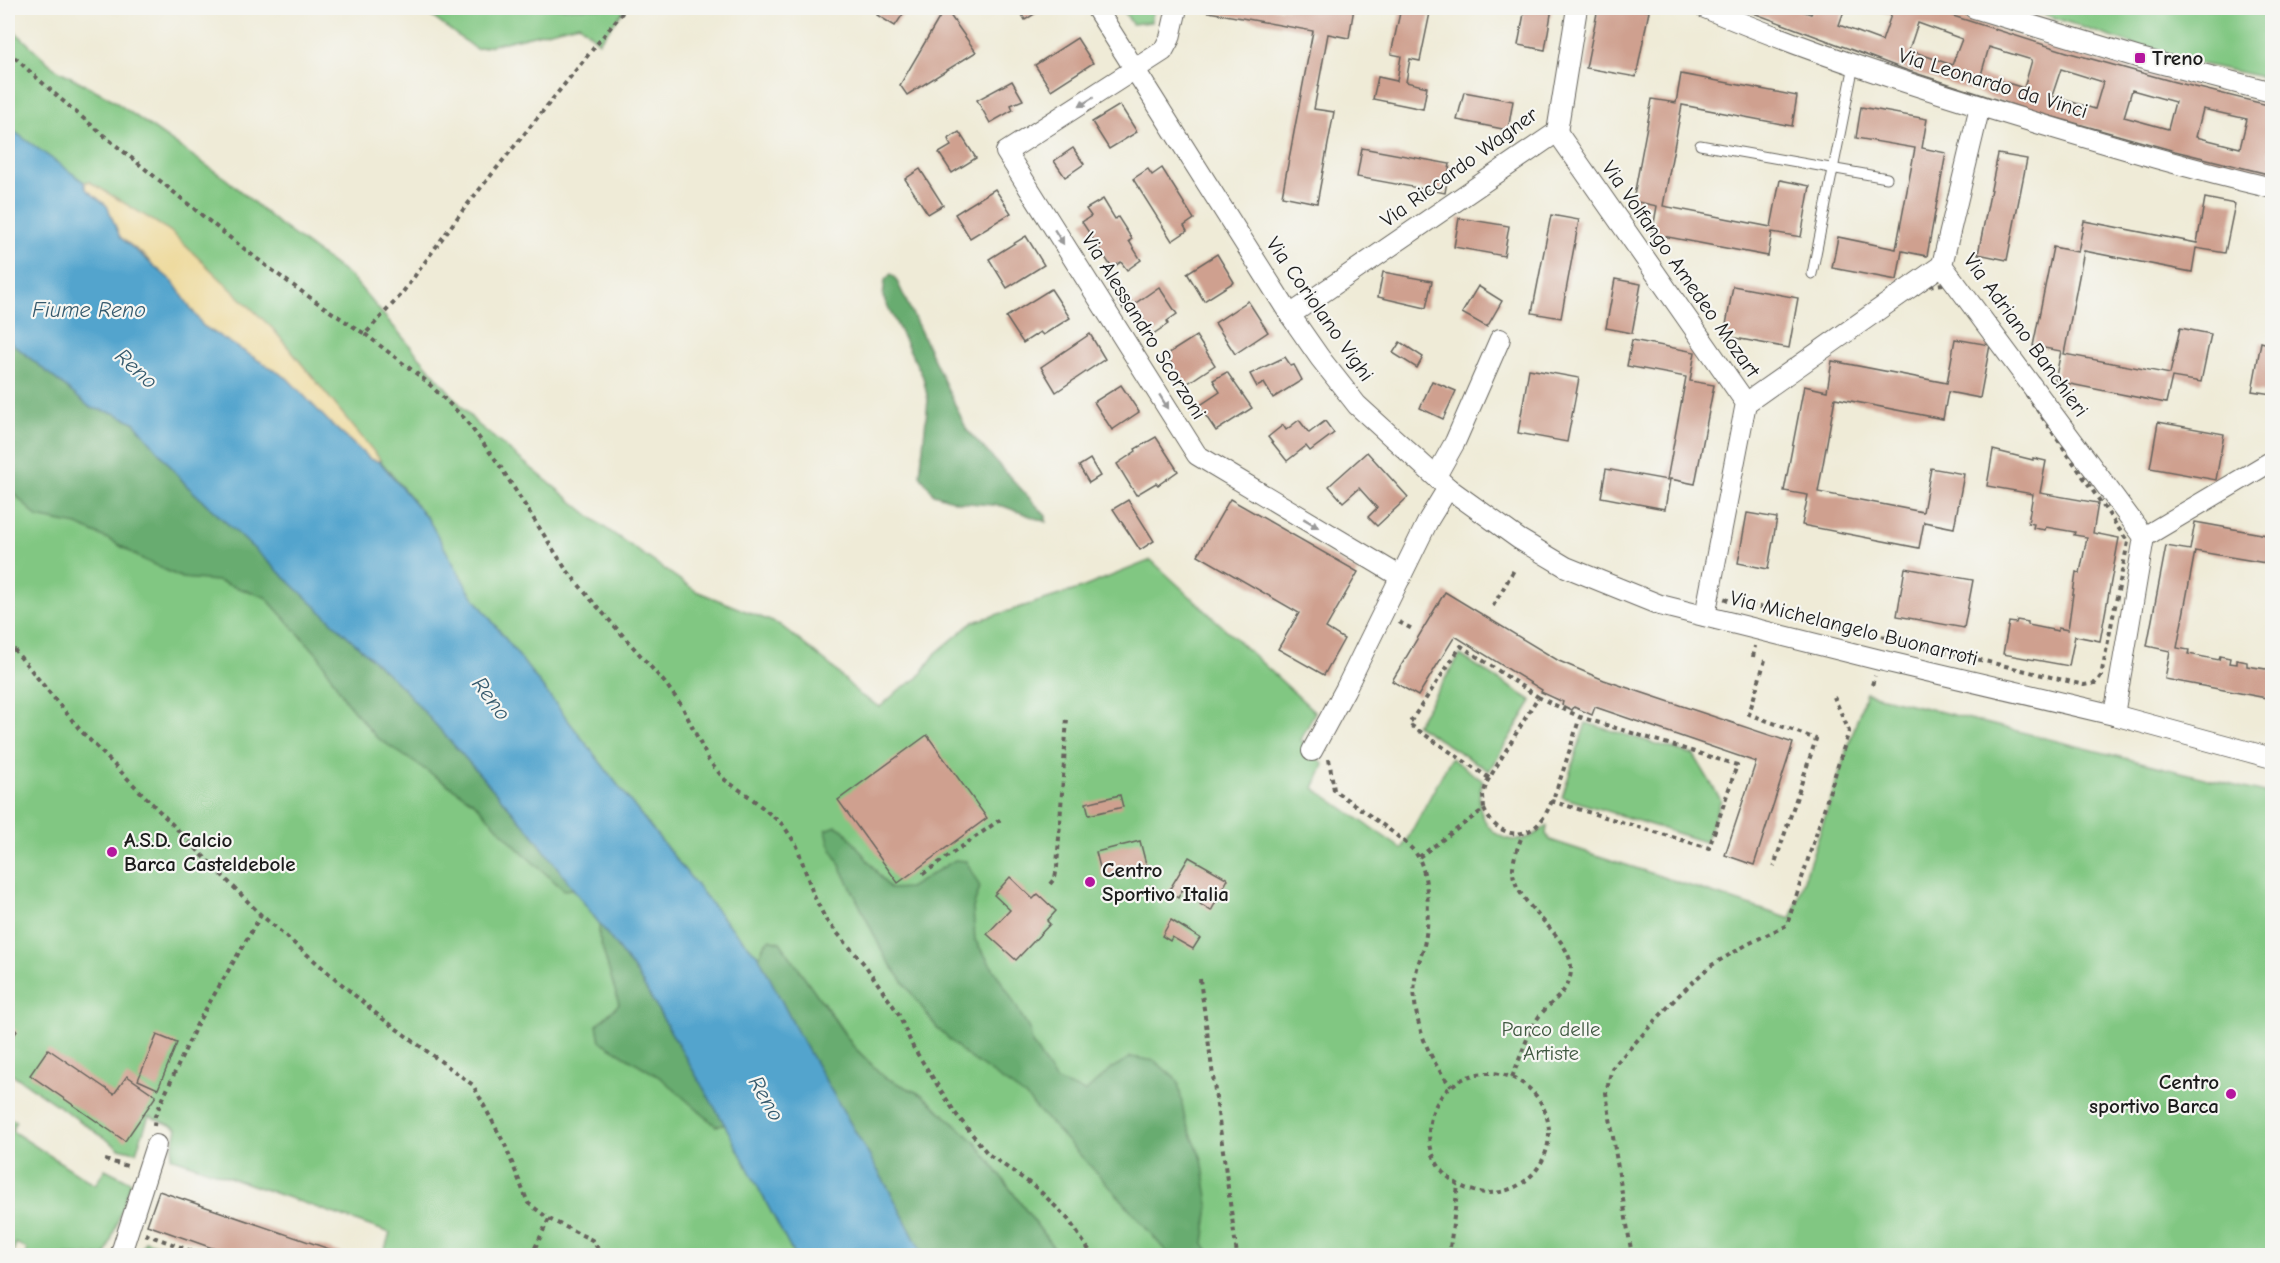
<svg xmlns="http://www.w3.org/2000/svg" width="2280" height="1263" font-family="'Comic Neue',sans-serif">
<rect width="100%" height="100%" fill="#f6f6f2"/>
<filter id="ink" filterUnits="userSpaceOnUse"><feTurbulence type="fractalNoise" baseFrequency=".0167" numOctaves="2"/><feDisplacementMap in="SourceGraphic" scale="12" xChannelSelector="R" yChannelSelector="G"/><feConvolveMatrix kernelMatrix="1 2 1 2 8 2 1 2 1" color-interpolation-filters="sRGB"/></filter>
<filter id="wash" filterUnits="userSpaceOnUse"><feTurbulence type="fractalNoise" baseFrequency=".008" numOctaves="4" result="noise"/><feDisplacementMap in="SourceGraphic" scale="24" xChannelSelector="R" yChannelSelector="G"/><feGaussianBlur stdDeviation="1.35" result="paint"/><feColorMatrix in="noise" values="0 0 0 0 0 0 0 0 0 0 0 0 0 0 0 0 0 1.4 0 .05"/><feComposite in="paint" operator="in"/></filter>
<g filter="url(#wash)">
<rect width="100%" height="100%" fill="#efebd7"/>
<!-- green -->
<g fill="#81c782" stroke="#4e724f" stroke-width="1.5">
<polygon points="420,8 626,8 599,42 579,24 476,49"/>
<polygon points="1122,8 1154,8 1151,22 1132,24"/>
<polygon points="2025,8 2272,8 2272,79 2173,58"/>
<path d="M 8,25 L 54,68 L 108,97 L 226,179 L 279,224 L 352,278 L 476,423 L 601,525 L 696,591 L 780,625 L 831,666 L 860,695 L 880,707 L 900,689 L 918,678 L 936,653 L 973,622 L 1079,589 L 1151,560 L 1315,712 L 1301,740 L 1324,765 L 1314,788 L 1402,849 L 1451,758 L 1483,781 C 1472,805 1486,840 1517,840 C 1529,840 1538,832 1547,826 L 1546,834 L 1550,840 L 1791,919 L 1866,693 L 2272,795 L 2272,1255 L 1059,1255 L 976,1143 L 922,1095 L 884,1077 L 853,1046 L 823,1002 L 764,945 L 759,957 L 725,921 L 633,805 L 469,591 L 428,519 L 273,329 L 90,182 L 84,182 L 8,127 Z"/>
<polygon points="8,340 530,831 637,974 725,1125 794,1255 383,1255 390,1233 171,1157 177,1128 149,1116 136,1152 119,1148 8,1071"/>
<polygon points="1460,655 1532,701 1489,771 1416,725"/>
<polygon points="1586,723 1694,755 1721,800 1705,842 1562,797"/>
<polygon points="11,1119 16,1121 12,1131 95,1185 105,1169 131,1182 106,1255 26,1255 27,1249 16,1243 12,1255 8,1255 8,1120"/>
<polygon points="145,1241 186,1255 139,1255"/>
</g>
<!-- forest -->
<g fill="#68ac70" stroke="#426446" stroke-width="1.5">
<polygon points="891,274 895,277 967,430 1046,516 1046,522 1003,506 958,502 934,494 920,475 928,400 923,377 883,297 885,280"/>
<polygon points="8,340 91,408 114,413 134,422 186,485 404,689 530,831 574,889 564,890 518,849 474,802 376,737 346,701 318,655 265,597 217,581 182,578 144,560 112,541 77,525 37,517 8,487"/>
<polygon points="836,826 845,831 890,889 909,888 955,860 966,861 980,887 973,908 975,940 1008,992 1030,1031 1032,1043 1056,1081 1085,1092 1112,1068 1131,1057 1155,1061 1178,1081 1185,1120 1202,1159 1209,1205 1204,1244 1211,1255 1169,1255 1122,1200 1025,1096 966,1055 937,1028 885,957 829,843 826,830"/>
<polygon points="599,923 637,974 725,1125 716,1126 661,1078 600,1041 597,1025 619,1004 599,937"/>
<polygon points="770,939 780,942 853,1046 884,1077 922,1095 976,1143 1059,1255 923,1255 892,1195 799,1035 759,957 764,945"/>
</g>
<!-- sand -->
<polygon fill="#eeda9e" stroke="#857b5d" stroke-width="1.5" points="84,182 90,182 170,231 273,329 379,458 380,462 370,459 331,424 287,378 203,326 145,256 120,237 107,206 86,189"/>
<!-- water -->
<polygon fill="#53a4cd" stroke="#386074" stroke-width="1.5" points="8,127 84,182 86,189 107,206 120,237 173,282 203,326 287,378 331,424 370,459 380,462 428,519 469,591 633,805 725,921 759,957 799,1035 892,1195 923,1255 794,1255 725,1125 637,974 530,831 404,689 186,485 134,422 114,413 91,408 8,340"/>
<g id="blocks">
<!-- building -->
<g fill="#cfa08f" fill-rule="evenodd">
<polygon points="882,8 907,8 895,26 877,15"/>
<polygon points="945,8 976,52 907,95 900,85"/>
<polygon points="1018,8 1044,8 1025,20"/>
<polygon points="1204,8 1354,8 1349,38 1328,34 1314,109 1334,112 1317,203 1282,196 1313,31 1203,11"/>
<polygon points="1401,8 1431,8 1420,61 1410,59 1406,82 1427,87 1423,109 1373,99 1378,77 1397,81 1401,56 1391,54"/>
<polygon points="1525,8 1552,8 1545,50 1518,45"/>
<polygon points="1598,8 1632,8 1649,11 1636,77 1586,68"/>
<path d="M 1740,8 L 1794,8 L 1811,14 L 1814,8 L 1845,8 L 1839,25 L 1882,41 L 1891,15 L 1873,8 L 1928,8 L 2070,53 L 2171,81 L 2272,106 L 2272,137 L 2269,154 L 2272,155 L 2272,175 L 2175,151 L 2032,111 L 1906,70 ZM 1918,23 L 1962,39 L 1952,65 L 1909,50 ZM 1989,47 L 2032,60 L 2024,88 L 1981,75 ZM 2061,69 L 2103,82 L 2095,109 L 2052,96 ZM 2132,90 L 2175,102 L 2168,129 L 2124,117 ZM 2203,109 L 2247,119 L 2240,148 L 2196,137 Z"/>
<polygon points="1077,38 1093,63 1051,90 1035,65"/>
<polygon points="1681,74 1797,96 1792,126 1682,105 1663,206 1771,227 1780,180 1810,186 1801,237 1772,232 1768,256 1652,234 1657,206 1633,201 1652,99 1676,103"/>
<polygon points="1012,81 1023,100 1011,105 1013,110 990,123 977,100"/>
<polygon points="1464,92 1513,101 1508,130 1457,120"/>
<polygon points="1120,105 1137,132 1109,149 1092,122"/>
<polygon points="1861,107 1927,119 1922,148 1946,153 1927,256 1902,251 1897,280 1832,268 1838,237 1896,249 1915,148 1856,138"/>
<polygon points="959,132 976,158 952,173 939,153 951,146 948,139"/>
<polygon points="1073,148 1084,164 1065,177 1054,161"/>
<polygon points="1362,148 1450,164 1445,193 1357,177"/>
<polygon points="1998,154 2027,159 2007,260 1978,254"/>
<polygon points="1162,168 1194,219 1184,226 1187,231 1172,241 1133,179 1148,169 1152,175"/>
<polygon points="920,169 943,205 928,214 905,179"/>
<polygon points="995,189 1011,213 970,238 955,214"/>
<polygon points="2205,198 2235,204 2225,253 2196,248 2192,272 2084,251 2064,354 2170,374 2180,328 2211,334 2201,382 2172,377 2166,403 2055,381 2061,351 2033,346 2053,247 2078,252 2084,221 2197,243"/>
<polygon points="1103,199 1115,219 1118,217 1132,239 1129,241 1141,260 1127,270 1121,262 1112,268 1082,222 1091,216 1086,209"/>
<polygon points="1551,215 1579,220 1561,318 1532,313"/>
<polygon points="1459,218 1509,226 1504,256 1454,247"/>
<polygon points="1026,236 1044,265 1007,288 989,259"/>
<polygon points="1217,254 1234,282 1204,301 1187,273"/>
<polygon points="1383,272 1432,281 1426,308 1378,297"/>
<polygon points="1615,279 1641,284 1632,333 1606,328"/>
<polygon points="1478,286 1502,301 1487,327 1462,313"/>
<polygon points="1733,286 1798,298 1789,348 1724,336"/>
<polygon points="1159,287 1177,314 1167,321 1168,324 1153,334 1133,305"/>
<polygon points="1051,289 1070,318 1043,335 1040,332 1023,343 1006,317"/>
<polygon points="1127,295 1133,305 1124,310 1118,301"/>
<polygon points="1248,301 1268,332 1235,354 1215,323"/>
<polygon points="1090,334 1105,359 1056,392 1041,367"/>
<polygon points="1196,336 1215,365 1185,385 1166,355"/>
<polygon points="1955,339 1990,345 1980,398 1948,392 1943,419 1835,398 1818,492 1923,512 1931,468 1964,474 1954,528 1924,522 1919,548 1802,525 1808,495 1784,491 1804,386 1827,391 1832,361 1947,383"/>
<polygon points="1632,340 1695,352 1690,381 1714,385 1695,484 1670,479 1665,509 1601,497 1606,469 1667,480 1686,377 1627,366"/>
<polygon points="1400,342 1423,357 1417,368 1393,353"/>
<polygon points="2261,342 2272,345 2272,394 2252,391"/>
<polygon points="1285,357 1291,366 1294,365 1302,380 1273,398 1264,383 1257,387 1250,374"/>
<polygon points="1529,369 1579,378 1567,442 1518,433"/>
<polygon points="1227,372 1252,408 1216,431 1199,406 1220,392 1213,380"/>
<polygon points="1432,381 1456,391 1443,419 1420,408"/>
<polygon points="1121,385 1139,412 1112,430 1094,402"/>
<polygon points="1299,420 1309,433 1325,421 1334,433 1310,451 1306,446 1287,461 1268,437 1283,425 1286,430"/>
<polygon points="2158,422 2224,434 2216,480 2150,468"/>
<polygon points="1156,437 1178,471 1158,485 1156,483 1136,495 1117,464 1136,451 1135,449"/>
<polygon points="1993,450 2033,460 2033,458 2046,461 2040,493 2098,503 2093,533 2119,538 2100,641 2075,636 2069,666 2003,654 2009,622 2016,623 2017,620 2028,622 2028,625 2058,631 2058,628 2068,630 2076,572 2080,573 2087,537 2074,535 2075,532 2046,527 2045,530 2033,528 2034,524 2028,523 2033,494 1987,486"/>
<polygon points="1367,452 1408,497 1377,526 1368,517 1377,508 1359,488 1343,502 1329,486"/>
<polygon points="1090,459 1100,476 1089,483 1079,466"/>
<polygon points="1230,499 1358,572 1326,628 1344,639 1324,675 1278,649 1299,613 1198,555"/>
<polygon points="1128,500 1154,541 1140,550 1113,509"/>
<polygon points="1747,513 1777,518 1768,569 1738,563"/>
<polygon points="2195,522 2272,536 2272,564 2195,551 2177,648 2189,650 2188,654 2219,660 2220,656 2230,658 2229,663 2237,664 2237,660 2247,662 2247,666 2272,670 2272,699 2165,679 2170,651 2147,646 2166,546 2190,550"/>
<polygon points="1905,568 1973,580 1964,628 1897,616"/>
<polygon points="1445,592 1559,661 1604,680 1793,743 1754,865 1725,855 1756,762 1595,707 1592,715 1574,707 1572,710 1562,705 1563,702 1541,692 1542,690 1455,636 1418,696 1392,681"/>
<polygon points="927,735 987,818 898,883 838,800"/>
<polygon points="1120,795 1123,807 1089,815 1086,803"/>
<polygon points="1140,841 1147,868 1103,879 1096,852"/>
<polygon points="1189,857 1228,879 1211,911 1200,904 1202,901 1182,890 1178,898 1168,892"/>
<polygon points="1010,877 1033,899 1038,894 1056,911 1047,921 1050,924 1016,960 987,934 1010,910 994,895"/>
<polygon points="1171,920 1200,938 1193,949 1172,937 1170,941 1162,936"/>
<polygon points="8,1025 17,1031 8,1045"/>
<polygon points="157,1035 177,1043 158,1089 138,1080"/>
<polygon points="48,1049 114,1094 127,1076 156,1096 125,1141 30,1075"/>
<polygon points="159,1191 347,1255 347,1256 235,1256 147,1225"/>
</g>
</g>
</g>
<g filter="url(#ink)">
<use href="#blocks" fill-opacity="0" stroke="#66645d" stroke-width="1.5"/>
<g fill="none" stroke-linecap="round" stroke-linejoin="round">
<!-- service casing -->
<g stroke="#66645d" stroke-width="11">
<g id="service">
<polyline points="1700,145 1887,178"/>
<polyline points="1812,274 1854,65"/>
</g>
</g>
<!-- minor casing -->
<g stroke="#66645d" stroke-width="22">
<g id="minor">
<polyline points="1096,8 1290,315 1320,358 1357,405 1448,488 1429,519 1345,690 1312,751"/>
<polyline points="1177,8 1170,38 1163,51 1006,152 1197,455 1401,577"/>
<path d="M 1705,8 C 1813,54 1927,90 2040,124 C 2117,147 2194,170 2272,188"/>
<polyline points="1974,8 2140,58 2272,92"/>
<polyline points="1980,106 1942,265 2144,537"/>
<polyline points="1557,132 1746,403 1705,616"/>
<polyline points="1290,315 1557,132 1577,8"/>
<polyline points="1746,403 1942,265"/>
<polyline points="1436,476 1455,442 1500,339"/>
<polyline points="1448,488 1519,539 1566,567 1660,605 1880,660 2114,715 2272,758"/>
<polyline points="2114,715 2144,537 2272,461"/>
<polyline points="120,1256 156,1145"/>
</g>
</g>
<!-- path -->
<g stroke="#66645d" stroke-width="4" stroke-dasharray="4.5 4.5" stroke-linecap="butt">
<path d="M 8,51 C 57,98 110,141 164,184 C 230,239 292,288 365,334 L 400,296 L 463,210 L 626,8"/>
<polygon points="1950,283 2128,542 2101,676 2095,683 2084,685 1744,603 1731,601 1715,595 1749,408 1928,286"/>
<polyline points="365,334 426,381 464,418 498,463 565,568 587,595 665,683 682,706 709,761 725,780 750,797 783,825 797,846 813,894 826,920 865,965 898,1013 913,1047 956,1114 988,1154 1038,1189 1068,1219 1093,1256"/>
<polyline points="1493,606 1514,570"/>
<polyline points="1399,622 1414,630"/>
<polyline points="8,642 81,731 261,915 379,1016 473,1085 505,1145 528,1203 549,1219 592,1240 603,1256"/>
<polyline points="1753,657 1755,646"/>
<polyline points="1765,660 1749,714 1816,739 1774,866"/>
<polyline points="1872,685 1875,676"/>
<path d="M 1329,759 L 1334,790 C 1352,804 1407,839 1417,855 C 1429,874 1430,918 1425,940 C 1423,954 1416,966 1415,980 C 1411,1018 1428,1058 1451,1086"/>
<polyline points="1489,778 1409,724 1461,646 1538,697"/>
<polyline points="1551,801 1709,848 1737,765 1580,717"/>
<path d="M 1419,857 L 1484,809 C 1489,821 1498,830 1511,833 C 1522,835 1533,831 1540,822 C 1555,806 1572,740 1580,717 L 1538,697 L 1487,782 L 1483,795 L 1484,809"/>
<polyline points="923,874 1001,819"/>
<polyline points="1050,884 1055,878 1057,867 1067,718"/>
<polyline points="1200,979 1237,1255"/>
<polyline points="2267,1014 2272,1019"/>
<circle cx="1489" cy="1133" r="60"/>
<path d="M 1512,1077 C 1520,1059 1526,1038 1536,1021 C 1547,1002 1570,995 1571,970 C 1573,937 1516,906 1513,873 C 1512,859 1519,845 1523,833"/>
<polyline points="154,1126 155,1116 197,1024 261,915"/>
<polyline points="105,1160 131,1167"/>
<polyline points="145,1234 205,1256"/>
<polyline points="531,1256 549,1219"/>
<polyline points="1449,1256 1458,1185"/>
<polyline points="1632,1256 1606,1093 1612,1068 1677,997 1710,966 1748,944 1787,925 1849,731 1834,697"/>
</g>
<!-- service -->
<use href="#service" stroke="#fff" stroke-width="9"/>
<!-- minor -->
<use href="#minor" stroke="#fff" stroke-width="20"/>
</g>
<!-- one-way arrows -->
<defs><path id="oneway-solid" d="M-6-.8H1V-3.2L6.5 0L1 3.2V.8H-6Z" transform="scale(1.5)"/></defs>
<g fill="#999">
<use href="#oneway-solid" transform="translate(1086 102) rotate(148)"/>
<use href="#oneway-solid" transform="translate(1059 237) rotate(58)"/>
<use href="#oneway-solid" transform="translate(1164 402) rotate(58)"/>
<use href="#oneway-solid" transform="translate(1311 523) rotate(31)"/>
</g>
</g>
<!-- markers -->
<g fill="#b5179e" stroke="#f6f6f2" stroke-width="2">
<rect x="2134" y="52" width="12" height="12" rx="3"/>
<circle cx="112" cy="852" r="6"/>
<circle cx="1090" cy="882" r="6"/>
<circle cx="2231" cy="1094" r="6"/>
</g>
<g text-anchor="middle" stroke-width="4.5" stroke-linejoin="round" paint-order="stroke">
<!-- poi labels -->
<g font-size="21" font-weight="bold" fill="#1c1c1c" stroke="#f6f6f2" text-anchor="start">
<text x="2152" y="65">Treno</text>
<text x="124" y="847">A.S.D. Calcio<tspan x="124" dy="24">Barca Casteldebole</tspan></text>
<text x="1102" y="877">Centro<tspan x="1102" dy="24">Sportivo Italia</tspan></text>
<text x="2219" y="1089" text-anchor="end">Centro<tspan x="2219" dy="24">sportivo Barca</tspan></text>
</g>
<!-- street labels -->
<g font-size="21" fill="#1c1c1c" stroke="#f6f6f2">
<text transform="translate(1993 83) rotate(17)" y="7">Via Leonardo da Vinci</text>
<text transform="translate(1459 167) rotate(-36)" y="7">Via Riccardo Wagner</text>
<text transform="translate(1681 269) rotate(55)" y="7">Via Volfango Amedeo Mozart</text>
<text transform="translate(1320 309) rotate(55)" y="7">Via Coriolano Vighi</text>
<text transform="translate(1144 326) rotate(58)" y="7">Via Alessandro Scorzoni</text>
<text transform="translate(2026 335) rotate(54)" y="7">Via Adriano Banchieri</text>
<text transform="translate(1854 628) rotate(14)" y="7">Via Michelangelo Buonarroti</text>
</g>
<!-- park labels -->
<g font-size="21" fill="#3f5840" stroke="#f6f6f2">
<text x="1551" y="1036">Parco delle<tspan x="1551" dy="24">Artiste</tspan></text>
</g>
<!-- water labels -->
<g font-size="22" font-style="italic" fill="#35596c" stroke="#f6f6f2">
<text x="89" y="317">Fiume Reno</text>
<text transform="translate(137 368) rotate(42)" y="8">Reno</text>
<text transform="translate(492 698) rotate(53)" y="8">Reno</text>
<text transform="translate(767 1098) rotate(60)" y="8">Reno</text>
</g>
</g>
<!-- margin -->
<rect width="2280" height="1263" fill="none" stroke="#f6f6f2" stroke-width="30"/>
</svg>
